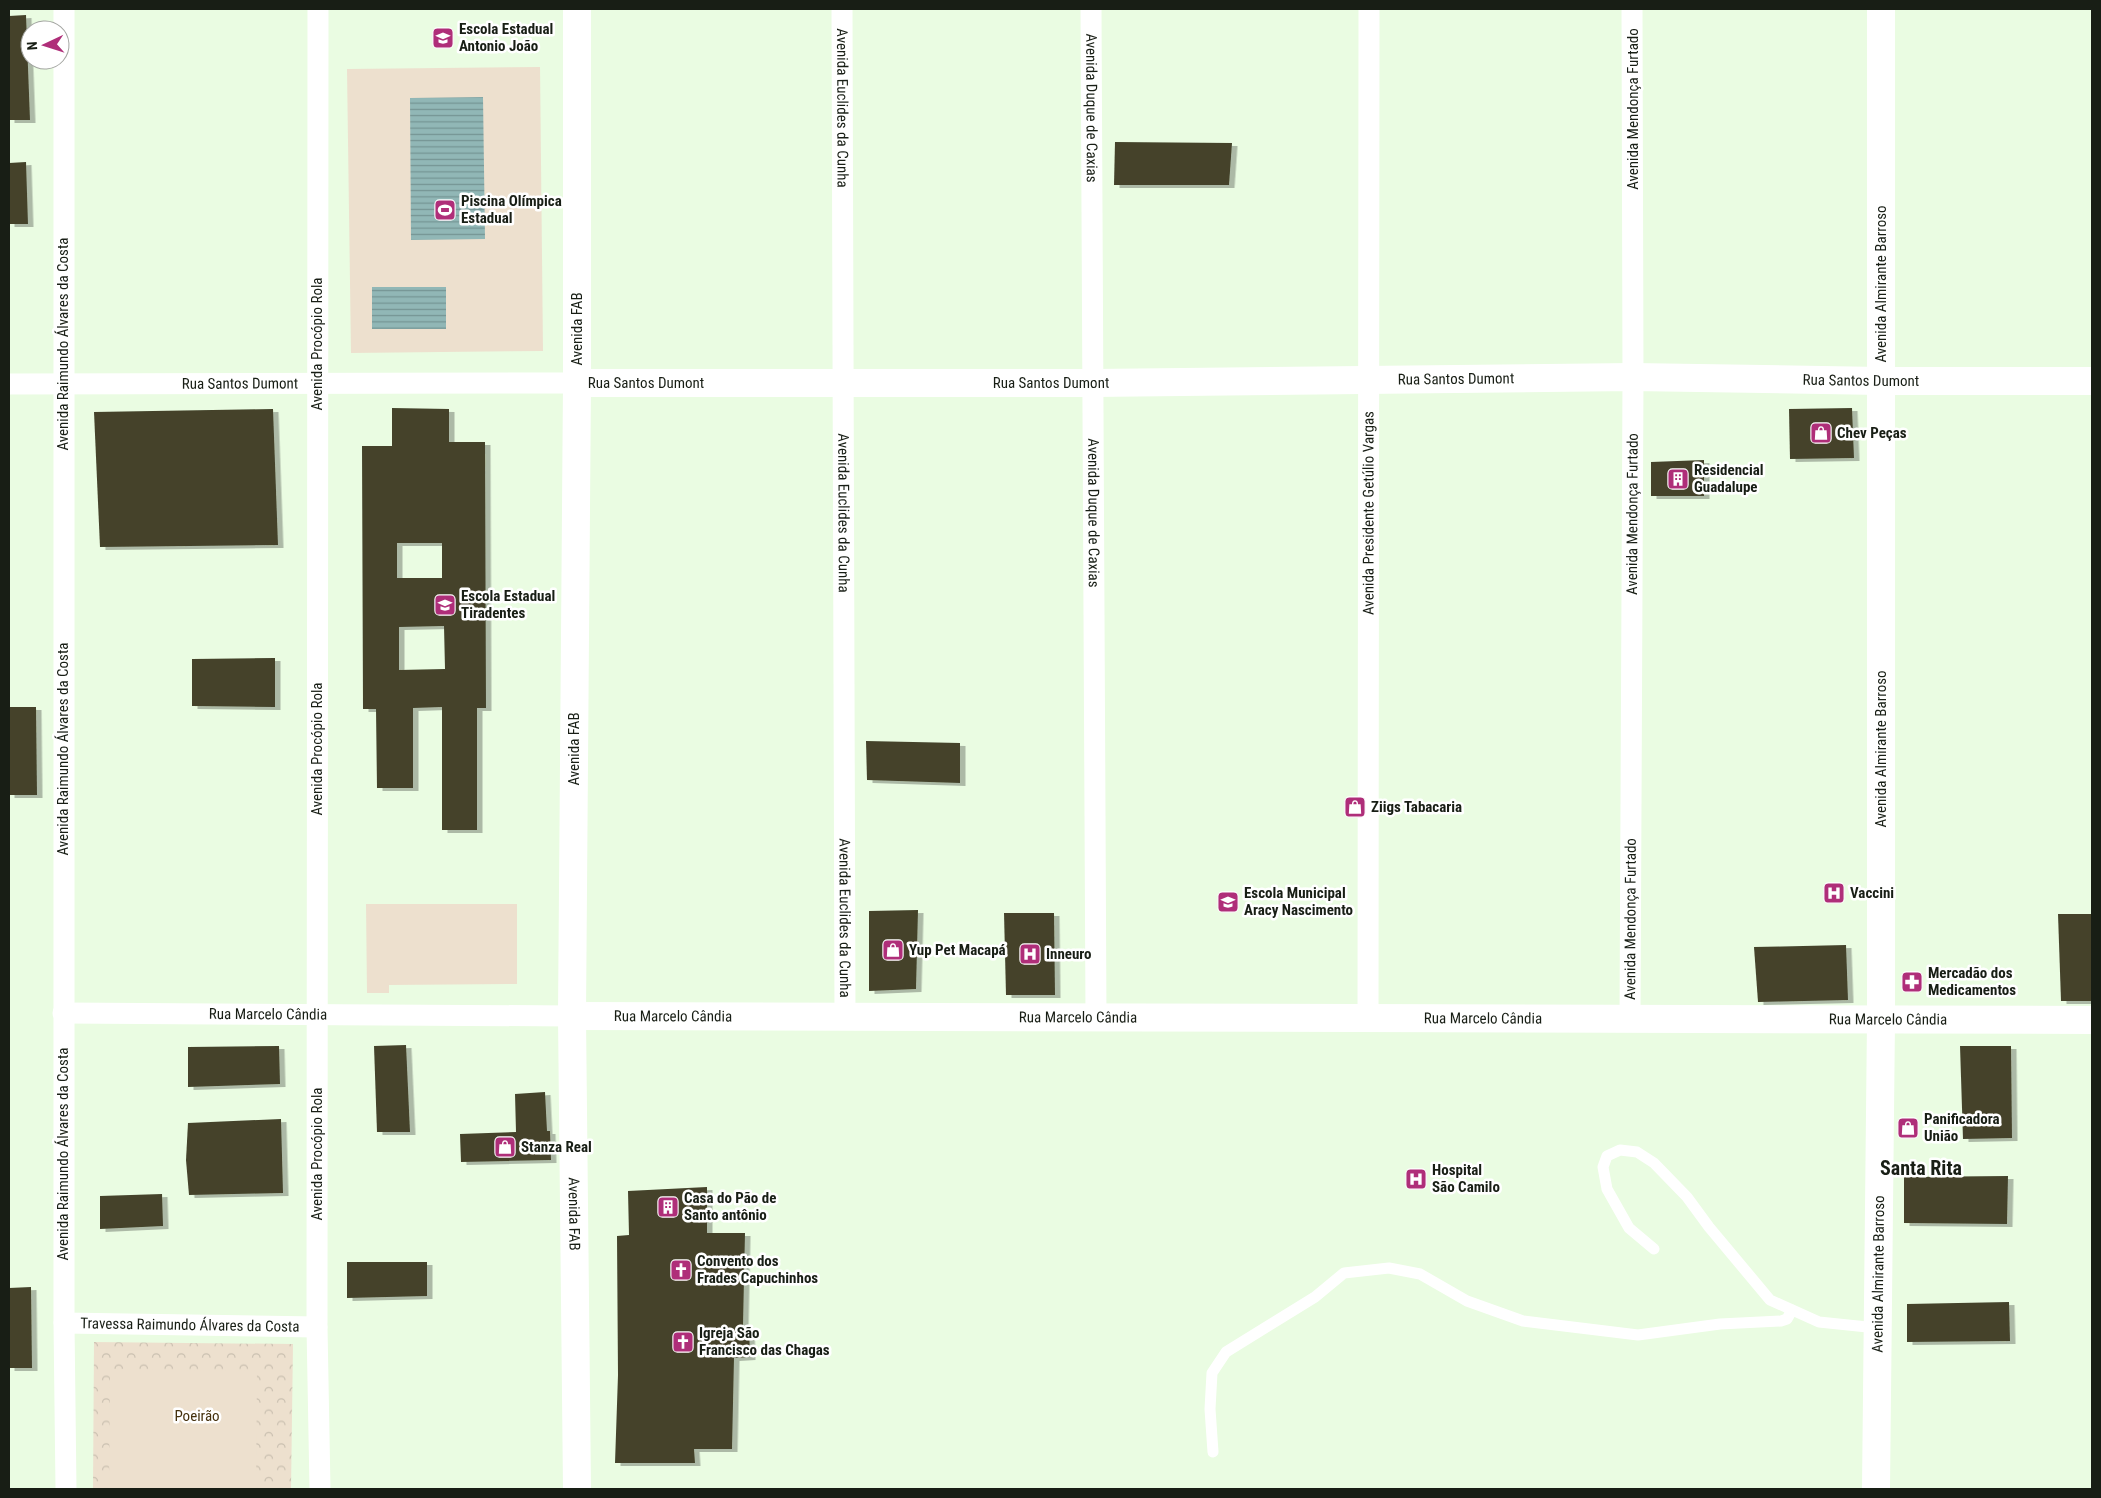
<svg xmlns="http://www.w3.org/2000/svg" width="2101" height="1498" font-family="'Roboto Condensed',sans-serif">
<defs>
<pattern id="park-crowns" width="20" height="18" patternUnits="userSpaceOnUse" patternTransform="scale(1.25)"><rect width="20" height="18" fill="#ede0ce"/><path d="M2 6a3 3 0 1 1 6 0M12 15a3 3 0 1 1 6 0" fill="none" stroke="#cac0b0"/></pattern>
<pattern id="water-rules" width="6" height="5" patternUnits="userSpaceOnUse" patternTransform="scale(1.25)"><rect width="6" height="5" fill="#91b7b6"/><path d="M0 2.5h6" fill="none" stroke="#759493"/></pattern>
<filter id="shadow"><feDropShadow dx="5.5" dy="3" stdDeviation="0" flood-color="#0004"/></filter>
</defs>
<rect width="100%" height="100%" fill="#eafce2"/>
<!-- park -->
<polygon fill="url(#park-crowns)" points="94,1342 293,1344 291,1489 93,1489"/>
<!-- pitch -->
<g fill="#ede0ce">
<polygon points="540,67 543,351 351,353 347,69"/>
<polygon points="366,904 517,904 517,984 389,985 389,993 367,993"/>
<polygon points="110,1369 257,1371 256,1489 109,1489"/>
</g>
<!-- water -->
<g fill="url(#water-rules)">
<polygon points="483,97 485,239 411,240 410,98"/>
<rect x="372" y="287" width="74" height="42"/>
</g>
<!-- building -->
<g fill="#44432b" fill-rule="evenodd" filter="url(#shadow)">
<polygon points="26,15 30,120 9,120 9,16"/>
<polygon points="1115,142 1232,143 1229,185 1114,185"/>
<polygon points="26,162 28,224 9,224 9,163"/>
<path d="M 392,408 L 449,409 L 449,442 L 485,442 L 486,708 L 477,708 L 477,830 L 442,830 L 442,707 L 413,708 L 413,788 L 377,788 L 376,709 L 363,709 L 362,446 L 392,446 ZM 397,543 L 442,543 L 442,578 L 397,578 ZM 444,626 L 445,669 L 399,670 L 399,627 Z"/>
<polygon points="1852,408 1854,458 1790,459 1789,409"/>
<polygon points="273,409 278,545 100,547 94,412"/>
<polygon points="1704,460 1704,496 1651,496 1651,462"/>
<polygon points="275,658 275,707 192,706 192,659"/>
<polygon points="9,707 36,707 37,795 9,795"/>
<polygon points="866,741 960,743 960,783 867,780"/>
<polygon points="918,910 916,989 869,991 869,911"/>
<polygon points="1004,913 1054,913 1055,995 1006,995"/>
<polygon points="2058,914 2092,914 2092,1001 2061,1001"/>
<polygon points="1846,945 1848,1000 1758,1002 1754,947"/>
<polygon points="406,1045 410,1132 377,1132 374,1046"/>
<polygon points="279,1046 280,1084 188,1087 188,1047"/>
<polygon points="1960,1046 2011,1046 2012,1138 1963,1139"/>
<polygon points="545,1092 547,1131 550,1131 551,1160 461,1162 460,1134 516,1132 515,1094"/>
<polygon points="281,1119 283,1193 189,1195 186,1160 188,1123"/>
<polygon points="2008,1176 2007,1224 1904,1223 1904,1177"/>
<polygon points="707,1187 707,1233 745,1233 743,1326 749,1326 750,1357 734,1358 732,1449 694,1449 695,1463 615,1463 618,1375 617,1236 629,1235 628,1191"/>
<polygon points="162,1194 163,1226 100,1229 100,1196"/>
<polygon points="347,1262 427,1262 427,1296 347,1298"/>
<polygon points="31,1287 32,1368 9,1368 9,1288"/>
<polygon points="2009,1302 2010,1341 1907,1342 1907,1304"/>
</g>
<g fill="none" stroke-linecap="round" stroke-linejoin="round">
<!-- service -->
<g stroke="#fff" stroke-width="11">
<polyline points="1654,1249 1629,1228 1607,1189 1603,1167 1607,1156 1620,1150 1637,1152 1654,1163 1687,1197 1709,1227 1770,1300 1819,1322 1877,1328"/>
<polyline points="1213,1452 1210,1409 1212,1373 1226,1352 1315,1297 1344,1273 1389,1268 1420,1274 1467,1301 1523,1321 1638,1335 1720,1324 1781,1321 1787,1319 1792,1310"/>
</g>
<!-- minor -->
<g stroke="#fff" stroke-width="21">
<polyline points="64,9 64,1323 66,1489"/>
<polyline points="318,9 317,1327 320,1489"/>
<path id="s1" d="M 842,9 L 845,1016"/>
<path id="s2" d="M 1091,9 L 1096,1017"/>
<path id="s3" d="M 9,384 L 577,383"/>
<path id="s4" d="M 63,1013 L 572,1016"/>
<path id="s5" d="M 1368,1018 L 1369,9"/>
<path id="s6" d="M 1630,1019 L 1633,377 L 1632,9"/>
<path id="s7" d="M 64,1323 L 317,1327"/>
</g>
<!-- tertiary -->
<g stroke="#fff" stroke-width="28">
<path id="s8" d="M 572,1016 L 2092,1020"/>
<path id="s9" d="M 1876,1489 L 1881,1020 L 1881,9"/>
</g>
<!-- secondary -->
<g stroke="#fff" stroke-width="28">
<path id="s10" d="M 577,9 L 577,383 L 572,1016 L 577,1489"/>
<path id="s11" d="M 577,383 L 1093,383 L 1633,377 L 1881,381 L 2092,381"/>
</g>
</g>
<!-- icons -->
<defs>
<g id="school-square" transform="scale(1.125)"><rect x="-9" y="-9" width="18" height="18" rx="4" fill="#af2e79" stroke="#fff"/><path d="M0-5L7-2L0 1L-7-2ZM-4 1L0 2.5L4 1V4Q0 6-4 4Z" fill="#fff"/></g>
<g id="stadium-square" transform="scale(1.125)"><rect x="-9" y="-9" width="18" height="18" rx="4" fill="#af2e79" stroke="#fff"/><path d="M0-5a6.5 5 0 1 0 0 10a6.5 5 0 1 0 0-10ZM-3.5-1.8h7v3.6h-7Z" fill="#fff"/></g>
<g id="shop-square" transform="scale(1.125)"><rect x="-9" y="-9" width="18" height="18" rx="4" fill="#af2e79" stroke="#fff"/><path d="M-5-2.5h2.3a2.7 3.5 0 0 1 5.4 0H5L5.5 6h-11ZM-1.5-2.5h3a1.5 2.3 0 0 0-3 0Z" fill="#fff"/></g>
<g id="building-square" transform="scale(1.125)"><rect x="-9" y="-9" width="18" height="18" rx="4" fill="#af2e79" stroke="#fff"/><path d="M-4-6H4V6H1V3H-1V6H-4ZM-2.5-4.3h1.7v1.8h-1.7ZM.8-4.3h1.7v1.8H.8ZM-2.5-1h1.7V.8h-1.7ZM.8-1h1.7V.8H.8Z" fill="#fff"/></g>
<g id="hospital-square" transform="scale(1.125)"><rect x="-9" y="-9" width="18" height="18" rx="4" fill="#af2e79" stroke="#fff"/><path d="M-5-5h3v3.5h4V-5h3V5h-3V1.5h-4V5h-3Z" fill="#fff"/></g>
<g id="pharmacy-square" transform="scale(1.125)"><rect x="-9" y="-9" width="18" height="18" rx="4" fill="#af2e79" stroke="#fff"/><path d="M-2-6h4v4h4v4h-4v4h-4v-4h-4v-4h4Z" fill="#fff"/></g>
<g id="church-square" transform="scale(1.125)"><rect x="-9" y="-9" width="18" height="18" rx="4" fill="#af2e79" stroke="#fff"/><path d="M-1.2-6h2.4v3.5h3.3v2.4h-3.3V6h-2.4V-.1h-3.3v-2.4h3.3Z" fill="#fff"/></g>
</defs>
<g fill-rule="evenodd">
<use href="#school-square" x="443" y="38"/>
<use href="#stadium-square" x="445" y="210"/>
<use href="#shop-square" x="1821" y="433"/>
<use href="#building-square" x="1678" y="479"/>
<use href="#school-square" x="445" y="605"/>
<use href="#shop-square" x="1355" y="807"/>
<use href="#hospital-square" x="1834" y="893"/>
<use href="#school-square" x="1228" y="902"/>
<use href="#shop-square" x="893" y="950"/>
<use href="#hospital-square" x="1030" y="954"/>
<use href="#pharmacy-square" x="1912" y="982"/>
<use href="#shop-square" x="1908" y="1128"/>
<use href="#shop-square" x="505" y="1147"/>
<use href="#hospital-square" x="1416" y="1179"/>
<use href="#building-square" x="668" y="1207"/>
<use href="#church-square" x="681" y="1270"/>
<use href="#church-square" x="683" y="1342"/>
</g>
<g text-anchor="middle" stroke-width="5" stroke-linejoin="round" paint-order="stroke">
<!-- poi labels -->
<g font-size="15" font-weight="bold" fill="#181e15" stroke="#fff" text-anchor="start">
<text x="459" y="34">Escola Estadual<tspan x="459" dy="17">Antonio João</tspan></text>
<text x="461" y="206">Piscina Olímpica<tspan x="461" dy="17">Estadual</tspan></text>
<text x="1837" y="438">Chev Peças</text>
<text x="1694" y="475">Residencial<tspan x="1694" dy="17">Guadalupe</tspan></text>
<text x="461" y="601">Escola Estadual<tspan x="461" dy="17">Tiradentes</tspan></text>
<text x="1371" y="812">Ziigs Tabacaria</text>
<text x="1244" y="898">Escola Municipal<tspan x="1244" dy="17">Aracy Nascimento</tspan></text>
<text x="1850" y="898">Vaccini</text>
<text x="909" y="955">Yup Pet Macapá</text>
<text x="1046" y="959">Inneuro</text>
<text x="1928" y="978">Mercadão dos<tspan x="1928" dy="17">Medicamentos</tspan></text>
<text x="1924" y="1124">Panificadora<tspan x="1924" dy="17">União</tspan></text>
<text x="521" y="1152">Stanza Real</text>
<text x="1432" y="1175">Hospital<tspan x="1432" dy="17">São Camilo</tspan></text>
<text x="684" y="1203">Casa do Pão de<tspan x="684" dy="17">Santo antônio</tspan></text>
<text x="697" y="1266">Convento dos<tspan x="697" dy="17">Frades Capuchinhos</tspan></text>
<text x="699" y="1338">Igreja São<tspan x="699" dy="17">Francisco das Chagas</tspan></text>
</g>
<!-- street labels -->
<g font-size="15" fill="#181e15" stroke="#fff">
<text dy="5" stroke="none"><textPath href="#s1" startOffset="99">Avenida Euclides da Cunha</textPath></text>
<text dy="5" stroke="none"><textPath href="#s2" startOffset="99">Avenida Duque de Caxias</textPath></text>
<text transform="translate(1633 109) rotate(-90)" y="5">Avenida Mendonça Furtado</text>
<text transform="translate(1881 284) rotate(-90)" y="5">Avenida Almirante Barroso</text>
<text transform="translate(577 329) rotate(-90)" y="5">Avenida FAB</text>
<text transform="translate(63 344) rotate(-90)" y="5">Avenida Raimundo Álvares da Costa</text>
<text transform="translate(317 344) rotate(-90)" y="5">Avenida Procópio Rola</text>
<text dy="5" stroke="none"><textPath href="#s11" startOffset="879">Rua Santos Dumont</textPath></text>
<text dy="5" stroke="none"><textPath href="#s11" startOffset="1284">Rua Santos Dumont</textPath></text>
<text dy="5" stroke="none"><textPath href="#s11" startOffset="69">Rua Santos Dumont</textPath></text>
<text dy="5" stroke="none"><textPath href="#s11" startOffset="474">Rua Santos Dumont</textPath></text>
<text dy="5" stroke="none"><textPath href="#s3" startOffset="231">Rua Santos Dumont</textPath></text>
<text dy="5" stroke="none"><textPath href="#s1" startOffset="504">Avenida Euclides da Cunha</textPath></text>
<text dy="5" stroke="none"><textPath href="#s2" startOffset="504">Avenida Duque de Caxias</textPath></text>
<text dy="5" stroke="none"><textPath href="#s5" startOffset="505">Avenida Presidente Getúlio Vargas</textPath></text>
<text dy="5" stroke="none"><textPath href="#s6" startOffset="505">Avenida Mendonça Furtado</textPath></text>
<text transform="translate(63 749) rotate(-90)" y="5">Avenida Raimundo Álvares da Costa</text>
<text transform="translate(317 749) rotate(-90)" y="5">Avenida Procópio Rola</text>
<text transform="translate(574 749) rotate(-90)" y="5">Avenida FAB</text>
<text transform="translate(1881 749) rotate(-90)" y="5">Avenida Almirante Barroso</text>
<text dy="5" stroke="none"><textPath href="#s1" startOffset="909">Avenida Euclides da Cunha</textPath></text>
<text dy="5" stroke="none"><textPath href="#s6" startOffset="100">Avenida Mendonça Furtado</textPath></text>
<text dy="5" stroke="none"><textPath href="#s4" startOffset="205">Rua Marcelo Cândia</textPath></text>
<text dy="5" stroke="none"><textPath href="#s8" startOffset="101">Rua Marcelo Cândia</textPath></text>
<text dy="5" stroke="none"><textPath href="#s8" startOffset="506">Rua Marcelo Cândia</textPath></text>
<text dy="5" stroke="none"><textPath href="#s8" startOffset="911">Rua Marcelo Cândia</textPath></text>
<text dy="5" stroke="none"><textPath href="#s8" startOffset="1316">Rua Marcelo Cândia</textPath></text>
<text transform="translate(63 1154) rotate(-90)" y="5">Avenida Raimundo Álvares da Costa</text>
<text transform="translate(317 1154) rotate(-90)" y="5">Avenida Procópio Rola</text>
<text dy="5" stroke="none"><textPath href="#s10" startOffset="1205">Avenida FAB</textPath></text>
<text dy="5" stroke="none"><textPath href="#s9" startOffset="215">Avenida Almirante Barroso</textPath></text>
<text dy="5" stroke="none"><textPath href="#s7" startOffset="126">Travessa Raimundo Álvares da Costa</textPath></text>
</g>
<!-- park labels -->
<g font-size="15" fill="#45310e" stroke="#fff">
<text x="197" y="1421">Poeirão</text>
</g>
<!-- district labels -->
<g font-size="20" font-weight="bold" fill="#181e15" stroke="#fff">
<text x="1921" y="1175">Santa Rita</text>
</g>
</g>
<!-- border -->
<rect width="2101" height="1498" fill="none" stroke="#181e15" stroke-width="20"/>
<!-- north arrow -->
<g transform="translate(45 45) rotate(266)"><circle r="24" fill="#ffffff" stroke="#a3a5a1"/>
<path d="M0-4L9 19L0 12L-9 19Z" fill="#af2e79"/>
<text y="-8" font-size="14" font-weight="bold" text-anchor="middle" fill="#181e15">N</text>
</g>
</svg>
